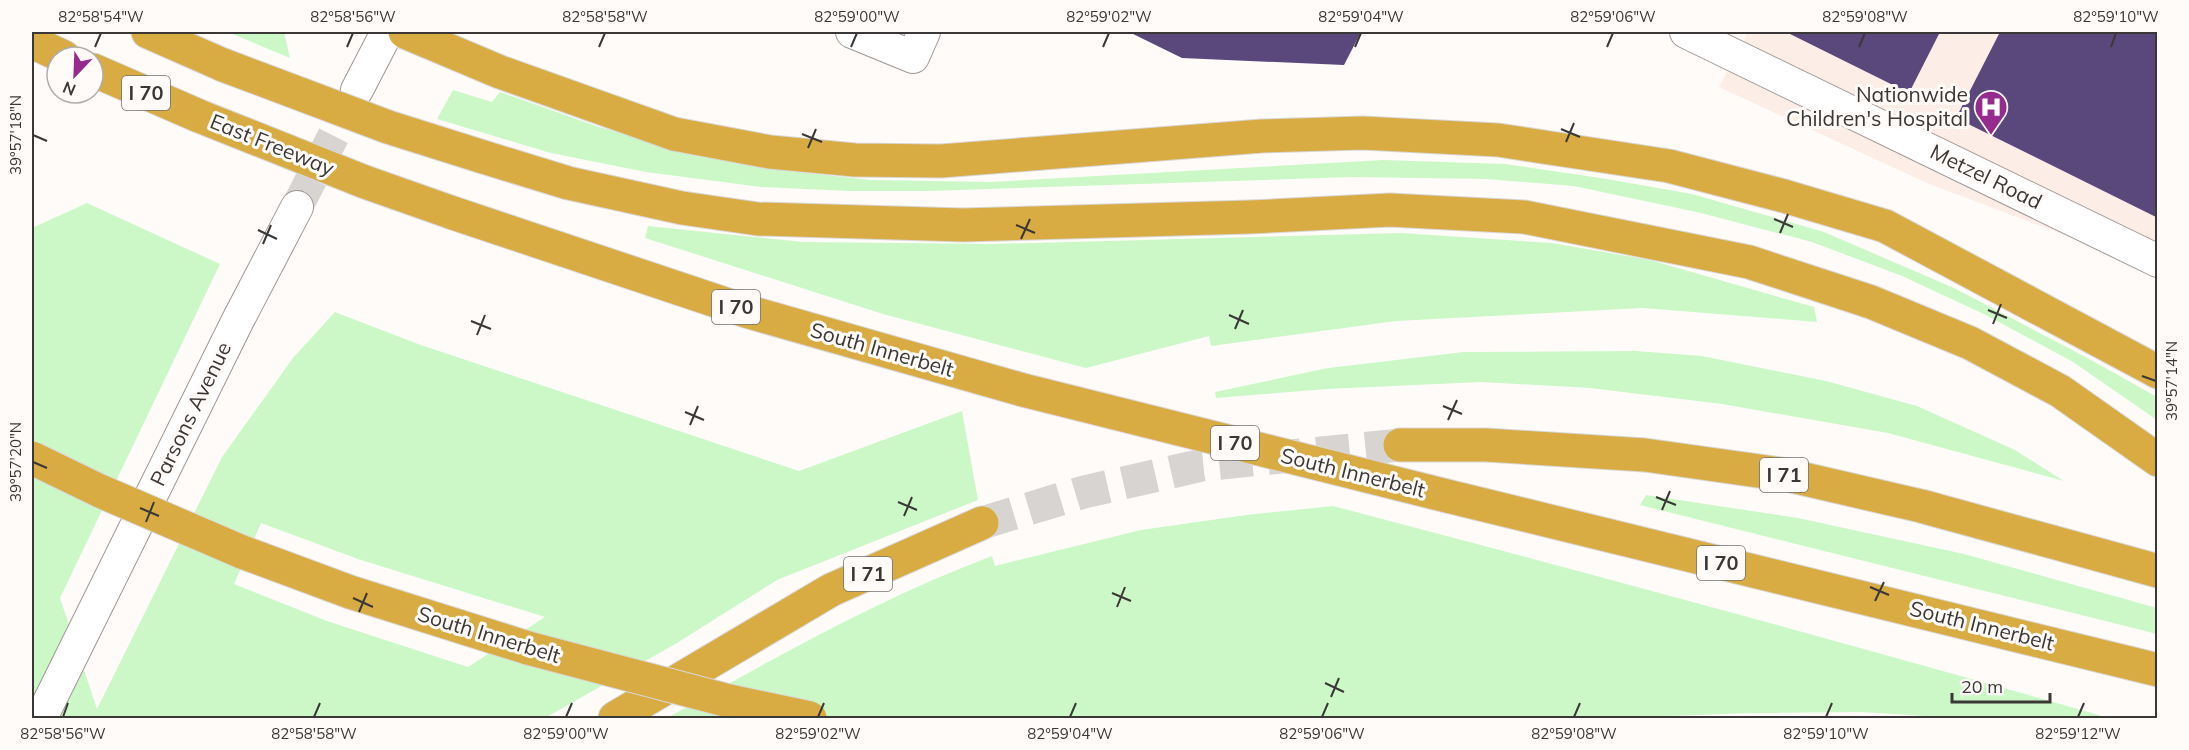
<svg xmlns="http://www.w3.org/2000/svg" width="2189" height="750" font-family="Mulish,sans-serif">
<rect width="100%" height="100%" fill="#fefbf9"/>
<!-- medical -->
<polygon fill="#fceee7" points="1748,32 2157,32 2157,270 1929,184 1719,87"/>
<!-- green -->
<g fill="#ccf8c7" fill-rule="evenodd">
<polygon points="228,32 284,32 290,58"/>
<polygon points="453,90 492,102 500,92 599,127 694,153 780,170 871,180 991,182 1383,160 1505,164 1607,179 1692,194 1824,232 1954,288 2091,360 2157,397 2157,420 2073,362 1986,315 1902,276 1812,242 1701,213 1574,186 1486,179 1352,177 929,191 849,191 761,187 646,172 551,153 437,119"/>
<path d="M 87,203 L 220,264 L 60,598 L 97,709 L 222,457 L 293,358 L 335,312 L 418,344 L 799,471 L 962,411 L 978,500 L 777,580 L 677,643 L 545,718 L 32,718 L 32,228 ZM 261,523 L 358,559 L 545,617 L 468,667 L 327,621 L 234,584 Z"/>
<polygon points="648,226 803,242 993,244 1401,233 1552,243 1650,260 1814,307 1817,322 1643,308 1396,321 1211,346 1209,336 1086,368 883,314 645,238"/>
<polygon points="1635,351 1702,356 1826,381 1917,406 2015,450 2064,481 1888,433 1722,404 1590,388 1481,382 1327,389 1216,398 1215,392 1328,368 1464,352"/>
<polygon points="1646,495 1798,518 1964,554 2157,608 2157,634 1640,505"/>
<path d="M 1333,506 C 1593,574 1851,644 2109,718 L 1956,718 L 1862,712 L 1753,713 L 1613,718 L 667,718 C 773,659 878,599 992,556 L 995,566 L 1141,530 L 1246,515 Z"/>
</g>
<!-- building -->
<g fill="#5a477b">
<polygon points="1129,32 1361,32 1344,65 1182,58"/>
<polygon points="1786,32 1940,32 1909,93"/>
<polygon points="2000,32 2158,32 2158,218 1956,118"/>
</g>
<g fill="none" stroke-linecap="round" stroke-linejoin="round">
<!-- minor-tunnel -->
<polyline stroke="#d7d4d2" stroke-width="32" stroke-dasharray="32 16" stroke-linecap="butt" points="297,207 357,90"/>
<!-- highway-tunnel -->
<polyline stroke="#d7d4d2" stroke-width="33" stroke-dasharray="33 16" stroke-linecap="butt" points="982,523 1084,492 1202,465 1400,445"/>
<!-- minor casing -->
<g stroke="#9f9794" stroke-width="34">
<g id="minor">
<polyline points="852,32 913,57 924,32"/>
<polyline points="1686,32 2158,261"/>
<polyline points="357,90 387,32"/>
<polyline points="41,718 238,320 297,207"/>
</g>
</g>
<!-- highway casing -->
<g stroke="#d8d7d7" stroke-width="35">
<g id="highway">
<polyline points="148,32 223,65"/>
<polyline points="405,32 500,72 674,134 770,152 855,160 941,161 1262,136 1363,133 1498,140 1669,166 1784,196 1885,226 2158,372"/>
<polyline points="32,42 64,57"/>
<polyline points="93,70 199,116"/>
<polyline points="480,156 568,183 682,208 758,219 963,225 1250,217 1390,210 1524,217 1749,262 1871,302 1970,343 2060,391 2158,460"/>
<polyline points="453,213 749,312 1023,390"/>
<polyline points="1400,445 1486,445 1645,455 1787,475 1921,506 2158,571"/>
<polyline points="1447,496 2158,670"/>
<polyline points="242,552 350,592 528,648"/>
<polyline points="615,718 831,590 982,523"/>
</g>
</g>
<!-- minor -->
<use href="#minor" stroke="#fff" stroke-width="32"/>
<!-- highway -->
<use href="#highway" stroke="#d9ab43" stroke-width="33"/>
<!-- highway-bridge casing -->
<g stroke="#d8d7d7" stroke-width="35" stroke-linecap="butt">
<g id="highway-bridge">
<polyline points="223,65 388,127 480,156"/>
<polyline points="199,116 365,182 453,213"/>
<polyline points="1023,390 1447,496"/>
<polyline points="32,458 100,491 242,552"/>
<polyline points="528,648 729,701 810,718"/>
</g>
</g>
<!-- highway-bridge -->
<use href="#highway-bridge" stroke="#d9ab43" stroke-width="33"/>
</g>
<!-- ticks -->
<path fill="none" stroke="#3a3736" stroke-width="2" d="M 95,47 L 101,33M 347,47 L 353,33M 599,47 L 605,33M 851,47 L 857,33M 1103,47 L 1109,33M 1355,47 L 1361,33M 1607,47 L 1613,33M 1859,47 L 1865,33M 2111,47 L 2116,33M 1561,129 L 1580,137M 802,134 L 822,142M 33,135 L 47,141M 1566,142 L 1574,123M 808,148 L 816,129M 1774,219 L 1793,227M 1016,225 L 1035,233M 258,230 L 277,239M 1780,233 L 1788,214M 1021,239 L 1030,219M 263,244 L 271,225M 1988,310 L 2007,318M 1229,315 L 1249,324M 471,321 L 491,329M 1993,324 L 2001,304M 1235,329 L 1243,310M 477,335 L 485,315M 2142,376 L 2156,381M 1443,406 L 1462,414M 685,412 L 704,420M 1448,420 L 1457,400M 690,425 L 698,406M 33,462 L 47,468M 1656,497 L 1676,505M 898,502 L 917,510M 140,508 L 159,516M 1662,510 L 1670,491M 904,516 L 912,497M 146,522 L 154,502M 1870,587 L 1889,595M 1112,593 L 1131,601M 353,598 L 373,607M 1875,601 L 1884,582M 1117,607 L 1125,587M 359,612 L 367,593M 1325,683 L 1344,692M 1331,697 L 1339,678M 63,717 L 68,703M 314,717 L 320,703M 566,717 L 572,703M 818,717 L 824,703M 1070,717 L 1076,703M 1322,717 L 1328,703M 1574,717 L 1580,703M 1826,717 L 1832,703M 2078,717 L 2084,703"/>
<!-- icons -->
<defs>
<g id="hospital-pin" transform="scale(1.725)"><path d="M0 17L-7.5 6A9.5 9.5 0 1 1 7.5 6Z" fill="#952b8e" stroke="#fefbf9"/><path d="M-5-5h3v3.5h4V-5h3V5h-3V1.5h-4V5h-3Z" fill="#fff"/></g>
</defs>
<g fill-rule="evenodd">
<use href="#hospital-pin" x="1991" y="107"/>
</g>
<g text-anchor="middle" stroke-width="6" stroke-linejoin="round" paint-order="stroke">
<!-- shield labels -->
<g fill="#fefbf9" stroke="#757270" stroke-width="1.5">
<rect x="122" y="76" width="48" height="34" rx="4.5"/>
<rect x="712" y="290" width="48" height="34" rx="4.5"/>
<rect x="1211" y="426" width="48" height="34" rx="4.5"/>
<rect x="1760" y="458" width="48" height="34" rx="4.5"/>
<rect x="1697" y="546" width="48" height="34" rx="4.5"/>
<rect x="844" y="557" width="48" height="34" rx="4.5"/>
</g>
<g font-size="20" font-weight="bold" fill="#3a3736">
<text x="146" y="100">I 70</text>
<text x="736" y="314">I 70</text>
<text x="1235" y="450">I 70</text>
<text x="1784" y="482">I 71</text>
<text x="1721" y="570">I 70</text>
<text x="868" y="581">I 71</text>
</g>
<!-- poi labels -->
<g font-size="21" fill="#3a3736" stroke="#fefbf9" text-anchor="end">
<text x="1968" y="102">Nationwide<tspan x="1968" dy="24">Children's Hospital</tspan></text>
</g>
<!-- street labels -->
<g font-size="21" fill="#3a3736" stroke="#fefbf9">
<text transform="translate(272 145) rotate(22)" y="7">East Freeway</text>
<text transform="translate(1986 177) rotate(26)" y="7">Metzel Road</text>
<text transform="translate(882 350) rotate(16)" y="7">South Innerbelt</text>
<text transform="translate(191 414) rotate(-64)" y="7">Parsons Avenue</text>
<text transform="translate(1353 473) rotate(14)" y="7">South Innerbelt</text>
<text transform="translate(1982 626) rotate(14)" y="7">South Innerbelt</text>
<text transform="translate(489 635) rotate(17)" y="7">South Innerbelt</text>
</g>
</g>
<!-- border -->
<rect width="2189" height="750" fill="none" stroke="#fefbf9" stroke-width="66"/>
<!-- north arrow -->
<g transform="translate(75 75) rotate(203)"><circle r="28" fill="#fefbf9" stroke="#b0adab" stroke-width="1.5"/>
<path d="M0-4.5L10 22L0 15L-10 22Z" fill="#952b8e"/>
<text y="-9" font-size="16" font-weight="bold" text-anchor="middle" fill="#3a3736">N</text>
</g>
<!-- scale -->
<path d="M1952 693v9h98v-9" fill="none" stroke="#3a3736" stroke-width="3"/>
<text x="1961" y="693" font-size="18" fill="#3a3736" stroke="#fefbf9" stroke-width="4.5" paint-order="stroke">20 m</text>
<rect x="33" y="33" width="2123" height="684" fill="none" stroke="#3a3736" stroke-width="2"/>
<g font-size="15" text-anchor="middle" fill="#3a3736">
<text x="101" y="22">82°58'54"W</text>
<text x="353" y="22">82°58'56"W</text>
<text x="605" y="22">82°58'58"W</text>
<text x="857" y="22">82°59'00"W</text>
<text x="1109" y="22">82°59'02"W</text>
<text x="1361" y="22">82°59'04"W</text>
<text x="1613" y="22">82°59'06"W</text>
<text x="1865" y="22">82°59'08"W</text>
<text x="2116" y="22">82°59'10"W</text>
<text transform="translate(16 135) rotate(-90)" y="5">39°57'18"N</text>
<text transform="translate(2172 381) rotate(-90)" y="5">39°57'14"N</text>
<text transform="translate(16 462) rotate(-90)" y="5">39°57'20"N</text>
<text x="63" y="739">82°58'56"W</text>
<text x="314" y="739">82°58'58"W</text>
<text x="566" y="739">82°59'00"W</text>
<text x="818" y="739">82°59'02"W</text>
<text x="1070" y="739">82°59'04"W</text>
<text x="1322" y="739">82°59'06"W</text>
<text x="1574" y="739">82°59'08"W</text>
<text x="1826" y="739">82°59'10"W</text>
<text x="2078" y="739">82°59'12"W</text>
</g>
</svg>
